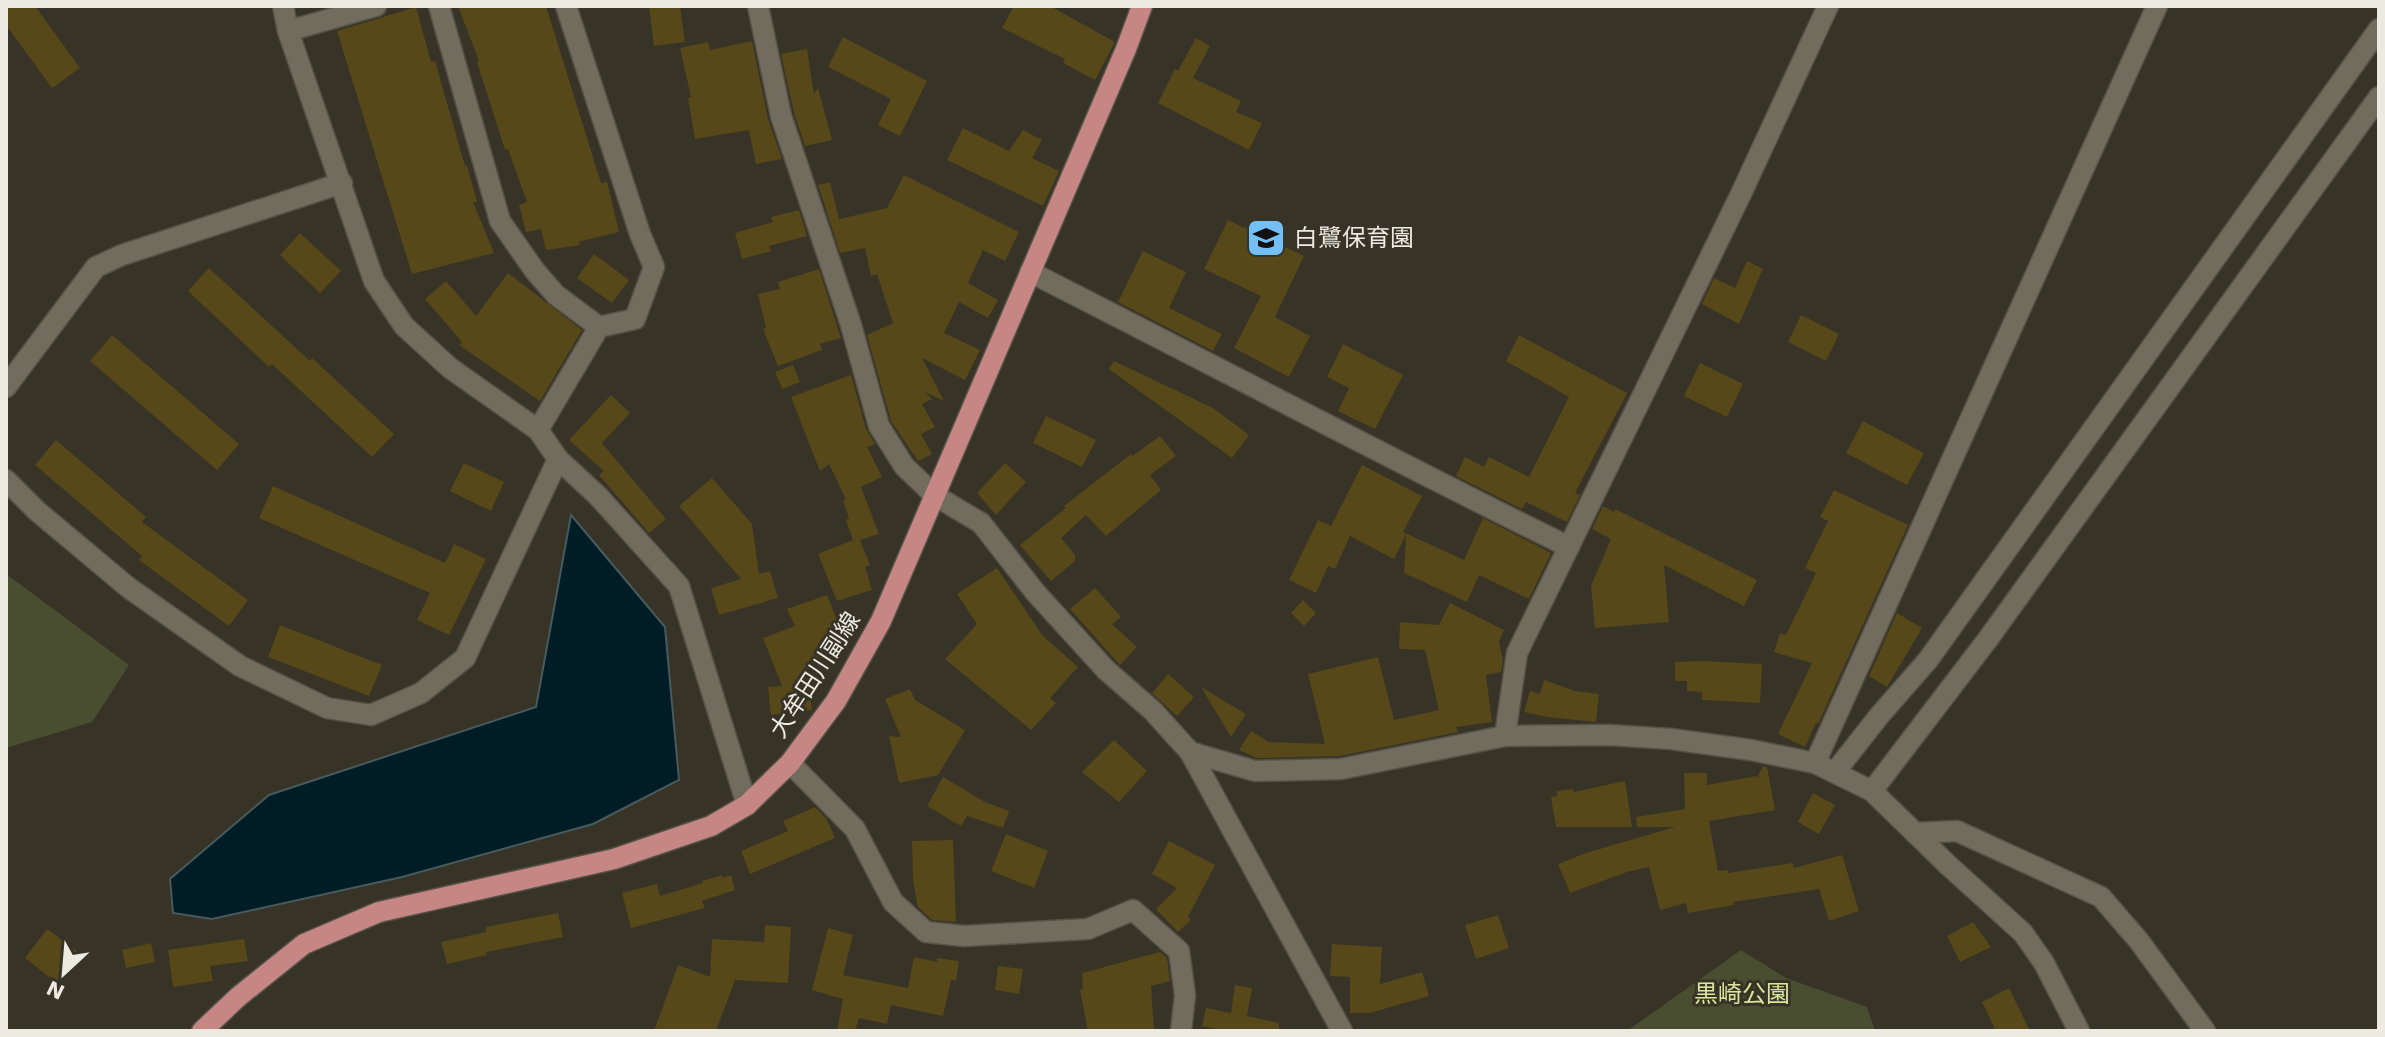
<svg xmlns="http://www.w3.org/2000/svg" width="2385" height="1037" font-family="'Work Sans','Noto Sans JP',sans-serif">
<rect width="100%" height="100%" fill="#373326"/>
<!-- green -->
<g fill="#494e30">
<polygon points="6,574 129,665 92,722 6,748"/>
<polygon points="1741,950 1786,978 1867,1007 1875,1031 1627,1031"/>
</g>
<!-- water -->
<polygon fill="#001d26" stroke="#475a5e" stroke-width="2" points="571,515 665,627 679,780 593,824 402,877 212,919 173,913 170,879 269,795 536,707"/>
<!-- building -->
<g fill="#564819">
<polygon points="6,6 35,6 80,68 52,88 6,25"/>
<polygon points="458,6 546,6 601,183 607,182 619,232 578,242 581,245 546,250 541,229 526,232 519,205 527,202 508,149 505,150 477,62 479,61"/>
<polygon points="649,6 680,6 685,42 654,46"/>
<polygon points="1014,6 1050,6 1115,42 1095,80 1063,63 1065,59 1002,28"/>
<polygon points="416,7 431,62 435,61 465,166 467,166 477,202 473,202 494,253 412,274 337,31"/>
<polygon points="843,37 927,81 900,136 878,125 891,99 828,67"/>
<polygon points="1196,38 1210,46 1193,78 1241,101 1236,112 1262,123 1249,150 1158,103 1175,69 1178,71"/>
<polygon points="752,41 768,119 782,159 756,164 749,130 695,139 688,98 691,97 680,48 708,42 710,50"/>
<polygon points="807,49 814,94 818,88 832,140 805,146 794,113 781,54"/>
<polygon points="963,128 1009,151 1023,130 1042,140 1032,158 1059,171 1043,206 947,160"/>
<polygon points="904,175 1019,232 1005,261 983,250 968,283 998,300 988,318 959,302 944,333 980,350 965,380 922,358 944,401 925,392 932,399 922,404 935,427 921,434 932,454 918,461 891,421 867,335 893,323 877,274 871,276 865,248 840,253 818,185 830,182 839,219 887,208"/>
<polygon points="799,210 807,236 769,246 771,251 742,259 735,233 773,222 771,217"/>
<polygon points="1228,220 1304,256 1275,317 1310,336 1289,377 1234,348 1261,296 1204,269"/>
<polygon points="300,233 341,271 320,293 280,255"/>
<polygon points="1143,251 1186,272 1169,308 1222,334 1213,351 1118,302"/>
<polygon points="594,254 629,280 612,303 577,278"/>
<polygon points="1747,261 1763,269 1739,324 1702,304 1714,278 1735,288"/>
<polygon points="209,268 310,361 312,358 394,434 372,457 272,364 269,367 188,291"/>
<polygon points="819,269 841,338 820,344 822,350 778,366 763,329 766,328 758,294 780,289 778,282"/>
<polygon points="508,273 582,330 540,401 459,345 462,342 425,299 446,281 476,316"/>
<polygon points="1801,315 1839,334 1826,361 1788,342"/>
<polygon points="112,335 239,444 217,470 90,361"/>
<polygon points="1519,335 1627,393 1575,493 1580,495 1567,522 1526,502 1522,509 1456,476 1465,457 1484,467 1489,457 1529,477 1569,397 1506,361"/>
<polygon points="1343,344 1403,375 1375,429 1338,411 1349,388 1327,377"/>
<polygon points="1114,361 1213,408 1249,435 1232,458 1109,369"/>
<polygon points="1700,363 1743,384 1727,417 1684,396"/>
<polygon points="793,365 800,382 782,389 775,372"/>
<polygon points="851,375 866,429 875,444 867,447 882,477 861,487 879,534 860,540 870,565 865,567 872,590 837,601 818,554 853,540 846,520 849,519 843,500 846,499 829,464 820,471 791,397"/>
<polygon points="611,395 630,413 602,443 666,519 649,533 599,475 604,471 569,440"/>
<polygon points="1046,416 1096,440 1082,467 1033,443"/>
<polygon points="1863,421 1924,453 1907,485 1846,453"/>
<polygon points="1160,436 1176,456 1150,475 1161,490 1106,536 1086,515 1061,538 1075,555 1075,561 1051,581 1020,545 1066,508 1064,506 1131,454 1132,456"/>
<polygon points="56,440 146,517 142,522 248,600 229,626 139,560 142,556 35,465"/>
<polygon points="464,463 504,482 491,511 450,491"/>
<polygon points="1005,463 1026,482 996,515 977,493"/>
<polygon points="1362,465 1422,496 1403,532 1464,560 1483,518 1551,553 1529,599 1479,575 1467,602 1404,573 1406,535 1394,559 1350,536 1335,569 1328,566 1316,593 1289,580 1318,520 1331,526"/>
<polygon points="712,478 752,524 759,574 770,571 778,598 763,602 763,605 761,603 719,615 711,588 741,579 679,506"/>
<polygon points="273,486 445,563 454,544 486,559 449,635 417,620 430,593 259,518"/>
<polygon points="1834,490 1908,525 1818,724 1816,723 1805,747 1778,734 1812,663 1774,652 1780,633 1786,635 1816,573 1805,568 1828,521 1820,517"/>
<polygon points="1603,506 1614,512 1615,509 1757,580 1744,606 1664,565 1669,622 1595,628 1591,586 1611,539 1592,529"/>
<polygon points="997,568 1042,635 1078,667 1050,698 1056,703 1031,730 945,659 977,624 957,594"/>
<polygon points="1095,588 1121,617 1112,624 1137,647 1120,665 1070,609"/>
<polygon points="827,595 848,649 807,664 812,710 771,715 768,687 782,686 763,638 795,626 787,609"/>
<polygon points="1303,600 1316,613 1304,626 1291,613"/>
<polygon points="1450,603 1504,630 1499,641 1503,661 1501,672 1486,675 1492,722 1456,727 1458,732 1340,756 1257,758 1239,750 1251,731 1269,742 1325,744 1308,674 1378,657 1394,720 1439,710 1425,650 1399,649 1400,622 1439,625"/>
<polygon points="1897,613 1922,628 1887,687 1869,676"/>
<polygon points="280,625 382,665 369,696 268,657"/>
<polygon points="1703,661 1762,664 1760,703 1702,700 1702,692 1687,691 1687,681 1675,681 1675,662"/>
<polygon points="1168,674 1194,697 1177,716 1152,693"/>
<polygon points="1544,680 1575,691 1599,694 1596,722 1547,717 1524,712 1530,691 1540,694"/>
<polygon points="1201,687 1246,714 1231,737"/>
<polygon points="910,689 915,700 965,730 938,775 899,783 889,736 901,737 885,699"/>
<polygon points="1114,740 1147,771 1119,802 1082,772"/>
<polygon points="1763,766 1767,767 1775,810 1709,821 1718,871 1728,870 1728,873 1793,863 1794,868 1842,855 1859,911 1829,921 1819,889 1733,902 1734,905 1688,913 1686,903 1660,910 1649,867 1627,872 1570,893 1558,864 1586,853 1675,827 1637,827 1636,817 1685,809 1684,773 1707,773 1707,785 1757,776 1756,780"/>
<polygon points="943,777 985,802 1009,811 1003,828 967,816 961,826 927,806"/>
<polygon points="1625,781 1632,827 1556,827 1551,797 1557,796 1557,791 1573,789 1574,792"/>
<polygon points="1813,793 1835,805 1819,834 1798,822"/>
<polygon points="815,807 826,818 835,838 750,874 741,851 788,831 783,821"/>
<polygon points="1006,834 1048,851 1034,888 991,871"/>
<polygon points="953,840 956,922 932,920 918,907 913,881 912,841"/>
<polygon points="1169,841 1215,865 1188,917 1191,920 1178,932 1156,909 1177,888 1152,874"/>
<polygon points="722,875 722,878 731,875 735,890 702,901 705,908 631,928 622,893 657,884 660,896 703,883 702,881"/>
<polygon points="558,913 563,937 486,952 487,955 447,964 441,942 486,932 486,927"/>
<polygon points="1498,915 1509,948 1476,959 1465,925"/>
<polygon points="1973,922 1991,947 1960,962 1947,936"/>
<polygon points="765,925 791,927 788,983 735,980 716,1031 654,1031 678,965 710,977 712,939 764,942"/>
<polygon points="828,928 853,935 843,975 908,988 914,957 937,962 937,958 959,961 956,981 951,980 943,1016 891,1005 887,1024 859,1018 855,1031 837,1031 843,999 812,990"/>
<polygon points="47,929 81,954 58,984 25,958"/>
<polygon points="244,939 248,961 210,966 213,981 173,987 168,950"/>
<polygon points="151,943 155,962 126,968 122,950"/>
<polygon points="1332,944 1382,947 1380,984 1422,972 1429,996 1370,1013 1350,1013 1350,977 1330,976"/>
<polygon points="1160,952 1167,958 1170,981 1151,986 1154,1031 1088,1031 1080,990 1083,989 1082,973"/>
<polygon points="998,966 1023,969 1019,994 995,990"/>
<polygon points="1235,985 1252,988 1247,1016 1279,1023 1279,1031 1225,1031 1202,1026 1206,1008 1231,1013"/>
<polygon points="2009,988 2030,1031 1996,1031 1982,1002"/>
</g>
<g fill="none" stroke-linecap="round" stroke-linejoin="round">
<!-- minor casing -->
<g stroke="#545146" stroke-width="23">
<g id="minor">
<polyline points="283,6 288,31 374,281 404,326 450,368 538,430 558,459 598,496 679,586 747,805"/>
<polyline points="439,6 500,221 535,271 556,295 599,327"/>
<polyline points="758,6 781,116 851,325 879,426 904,466 934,495 981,523 1035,592 1106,670 1153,711 1190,752 1342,1031"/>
<polyline points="288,31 376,6"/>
<path d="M 1030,272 C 1210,363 1388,458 1569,547"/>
<polyline points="6,387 96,267 122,255 342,183"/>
<polyline points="538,430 599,327 635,319 654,267 640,234 566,6"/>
<polyline points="6,480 37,511 129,588 240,666 327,708 371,715 421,693 465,658 558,459"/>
<polyline points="1505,736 1517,653 1740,196 1828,6"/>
<polyline points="1190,752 1255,771 1341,769 1505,736 1609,735 1671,739 1751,750 1815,763 1872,791 1948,865 2023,933 2044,963 2079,1031"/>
<polyline points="790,763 855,829 893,902 926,932 964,936 1088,929 1133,910 1179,951 1185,995 1181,1031"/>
<polyline points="1815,763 2157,6"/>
<polyline points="1835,772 1879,716 1928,660 2379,29"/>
<polyline points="1872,791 1988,639 2379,97"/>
<polyline points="1915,833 1957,831 2101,897 2139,941 2205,1031"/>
</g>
</g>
<!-- major casing -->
<g stroke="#545146" stroke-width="23">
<polyline id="major" points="202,1031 238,997 304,944 379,912 614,859 711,826 747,805 790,763 836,701 881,621 1126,49 1142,6"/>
</g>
<!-- minor -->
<use href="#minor" stroke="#716c5e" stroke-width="20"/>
<!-- major -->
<use href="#major" stroke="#c68684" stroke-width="20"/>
</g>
<!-- icons -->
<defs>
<g id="school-square" transform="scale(2)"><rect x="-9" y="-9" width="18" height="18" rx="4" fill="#74c0f6" stroke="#373326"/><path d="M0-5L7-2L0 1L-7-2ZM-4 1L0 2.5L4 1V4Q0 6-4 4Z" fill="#111"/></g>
</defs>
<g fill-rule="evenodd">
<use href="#school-square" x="1266" y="238"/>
</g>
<g text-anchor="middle" stroke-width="6" stroke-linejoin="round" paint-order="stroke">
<!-- poi labels -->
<g font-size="24" fill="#eceae1" stroke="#373326" text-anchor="start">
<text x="1294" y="246">白鷺保育園</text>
</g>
<!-- street labels -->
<g font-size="24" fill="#eceae1" stroke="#373326">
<text transform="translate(815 675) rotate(-57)" y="8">大牟田川副線</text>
</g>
<!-- park labels -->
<g font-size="24" fill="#d9e69b" stroke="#373326">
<text x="1742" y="1002">黒崎公園</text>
</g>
</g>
<!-- border -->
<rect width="2385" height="1037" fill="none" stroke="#eceae1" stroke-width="16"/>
<!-- north arrow -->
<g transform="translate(64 973) rotate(206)" stroke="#373326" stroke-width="6" paint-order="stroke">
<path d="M0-6L14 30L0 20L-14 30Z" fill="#eceae1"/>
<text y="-12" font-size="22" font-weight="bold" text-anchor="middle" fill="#eceae1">N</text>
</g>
</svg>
